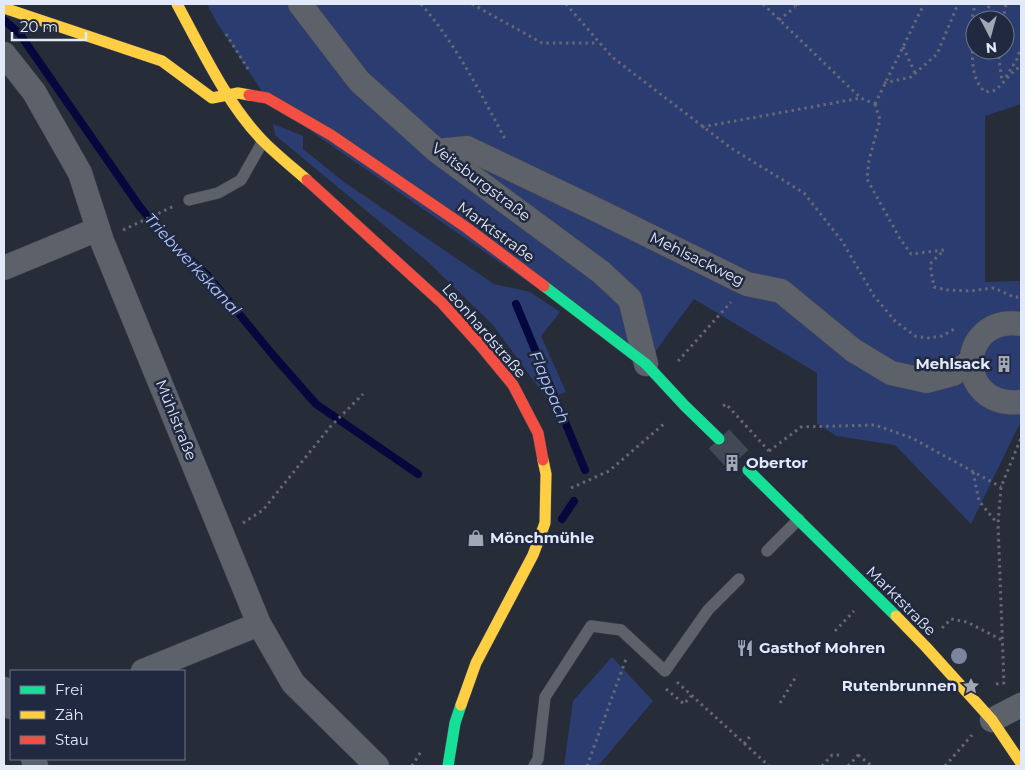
<svg xmlns="http://www.w3.org/2000/svg" width="1025" height="770" font-family="Montserrat,sans-serif">
<rect width="100%" height="100%" fill="#272c39"/>
<!-- green -->
<g fill="#2b3c71" fill-rule="evenodd">
<path d="M 207,4 L 1021,4 L 1021,104 L 985,116 L 985,282 L 1021,281 L 1021,421 L 971,524 L 895,445 L 837,436 L 817,424 L 817,373 L 694,299 L 646,364 L 269,102 L 217,23 ZM 975,20 L 1005,20 L 1005,50 L 975,50 Z"/>
<polygon points="273,124 303,136 303,149 344,182 494,284 530,292 560,312 541,336 566,392 547,399 493,325 427,261 275,135"/>
<polygon points="612,657 653,701 598,766 564,766 573,701"/>
</g>
<g fill="none" stroke-linecap="round" stroke-linejoin="round">
<!-- stream -->
<g stroke="#06083d" stroke-width="8">
<polyline points="4,20 19,33 140,207 166,238 208,276 272,354 316,404 418,474"/>
<polyline points="516,304 585,470"/>
<polyline points="562,519 574,501"/>
</g>
<!-- secondary-tunnel -->
<polyline stroke="#434856" stroke-width="28" stroke-dasharray="28 14" stroke-linecap="butt" points="719,439 748,470"/>
<!-- lane casing -->
<g stroke="#434752" stroke-width="12">
<g id="lane">
<polyline points="189,200 218,193 241,180 263,141"/>
<polyline points="767,551 799,519"/>
<polyline points="534,766 538,759 545,697 591,626 621,630 665,671 708,610 739,579"/>
</g>
</g>
<!-- street casing -->
<g stroke="#434752" stroke-width="25">
<g id="street">
<polyline points="300,4 359,81 437,151 601,272 630,299 646,364"/>
<polyline points="4,54 34,92 80,173 102,241 259,624 293,683 377,766"/>
<polyline points="437,151 467,148 599,211 747,284 781,291 853,350 891,373 927,381 953,374 971,361"/>
<polyline points="4,268 98,229"/>
<path d="M 1021,324 C 956,315 954,409 1021,402"/>
<polyline points="143,671 259,624"/>
<polyline points="4,689 11,707"/>
<polyline points="992,720 1021,705"/>
<polyline points="33,759 36,766"/>
</g>
</g>
<!-- fast casing -->
<g stroke="#434752" stroke-width="12">
<g id="fast">
<polyline points="544,286 646,364 685,406 719,439"/>
<polyline points="748,470 896,616"/>
<polyline points="448,766 455,723 461,705"/>
</g>
</g>
<!-- slow casing -->
<g stroke="#434752" stroke-width="12">
<g id="slow">
<path d="M 177,4 C 202,50 227,104 263,141 C 277,155 292,167 307,180"/>
<polyline points="4,8 162,61 212,98 238,93 249,95"/>
<polyline points="896,616 926,647 992,720 1021,763"/>
<polyline points="461,705 476,663 533,555 545,523 546,474 543,460"/>
</g>
</g>
<!-- jam casing -->
<g stroke="#434752" stroke-width="12">
<g id="jam">
<polyline points="249,95 267,98 331,135 467,228 544,286"/>
<polyline points="307,180 442,303 480,345 513,385 538,433 543,460"/>
</g>
</g>
<!-- path -->
<g stroke="#656872" stroke-width="3" stroke-dasharray="2.5 4" stroke-linecap="butt">
<path d="M 421,4 C 456,44 480,92 505,139"/>
<polyline points="472,4 542,43 598,43"/>
<polyline points="566,4 612,57 731,148 804,193 842,241 874,296 895,321 915,336 928,338 942,336 956,328"/>
<polyline points="763,4 848,86 861,98 875,104"/>
<polyline points="796,4 795,7 799,4"/>
<polyline points="779,20 795,7"/>
<polyline points="983,20 990,4"/>
<polyline points="1003,20 1006,4"/>
<polyline points="226,34 248,69"/>
<polyline points="975,35 972,38 970,29 975,4"/>
<path d="M 972,38 C 973,57 970,78 985,92 L 996,90 L 1014,71 L 1021,66"/>
<polyline points="903,47 915,73"/>
<polyline points="998,50 1002,82"/>
<polyline points="1006,77 1017,59 1021,48"/>
<polyline points="884,83 911,77 937,54 958,4"/>
<polyline points="875,104 880,120 869,160 867,179 899,237 911,254 944,250 930,264 934,287 946,290 970,291 994,288 1014,297 1021,297"/>
<polyline points="875,104 924,4"/>
<polyline points="702,127 861,98"/>
<polyline points="123,230 174,206"/>
<polyline points="678,361 731,302"/>
<polyline points="723,406 726,404 769,451 768,454"/>
<polyline points="769,451 801,427 875,425 912,438 1001,487"/>
<polyline points="973,472 979,501 997,523"/>
<polyline points="571,488 609,471 665,423"/>
<polyline points="243,523 263,510 330,427 363,394"/>
<polyline points="942,628 951,619 967,622 1002,640"/>
<polyline points="835,631 854,611"/>
<polyline points="677,682 769,766"/>
<polyline points="996,684 1004,683 998,524 1001,487 1021,438"/>
<polyline points="666,689 684,704 691,696"/>
<polyline points="915,693 924,683"/>
<polyline points="780,703 797,675"/>
<polyline points="744,744 752,734"/>
<polyline points="858,755 872,766"/>
<polyline points="412,766 422,750"/>
<polyline points="587,766 626,659"/>
<polyline points="822,766 832,755 841,755"/>
<polyline points="848,766 861,752"/>
<polyline points="945,766 972,735"/>
</g>
<!-- lane -->
<use href="#lane" stroke="#5d616a" stroke-width="11"/>
<!-- street -->
<use href="#street" stroke="#5d616a" stroke-width="24"/>
<!-- fast -->
<use href="#fast" stroke="#16e098" stroke-width="11"/>
<!-- slow -->
<use href="#slow" stroke="#ffcf43" stroke-width="11"/>
<!-- jam -->
<use href="#jam" stroke="#f24e42" stroke-width="11"/>
</g>
<!-- trees -->
<circle fill="#7b859f" cx="959" cy="656" r="8"/>
<!-- icons -->
<defs>
<g id="building-bare" transform="scale(1.35)"><path d="M-4-6H4V6H1V3H-1V6H-4ZM-2.5-4.3h1.7v1.8h-1.7ZM.8-4.3h1.7v1.8H.8ZM-2.5-1h1.7V.8h-1.7ZM.8-1h1.7V.8H.8Z" fill="#a1a7b5" stroke="#202940" stroke-width="2.5" paint-order="stroke"/></g>
<g id="shop-bare" transform="scale(1.35)"><path d="M-5-2.5h2.3a2.7 3.5 0 0 1 5.4 0H5L5.5 6h-11ZM-1.5-2.5h3a1.5 2.3 0 0 0-3 0Z" fill="#a1a7b5" stroke="#202940" stroke-width="2.5" paint-order="stroke"/></g>
<g id="restaurant-bare" transform="scale(1.35)"><path d="M-5-6h1v4h1v-4h1v4h1v-4h1v5L-1.5 .5V6h-2V.5L-5-1ZM5-6V6H3V1.5H1.5Q1.5-4 5-6Z" fill="#a1a7b5" stroke="#202940" stroke-width="2.5" paint-order="stroke"/></g>
<g id="sight-bare" transform="scale(1.35)"><path d="M0-6L1.8-2.2L6-1.7L2.9 1.2L3.7 5.4L0 3.3L-3.7 5.4L-2.9 1.2L-6-1.7L-1.8-2.2Z" fill="#a1a7b5" stroke="#202940" stroke-width="2.5" paint-order="stroke"/></g>
</defs>
<g fill-rule="evenodd">
<use href="#building-bare" x="1004" y="364"/>
<use href="#building-bare" x="732" y="463"/>
<use href="#shop-bare" x="476" y="538"/>
<use href="#restaurant-bare" x="745" y="648"/>
<use href="#sight-bare" x="971" y="686"/>
</g>
<g text-anchor="middle" stroke-width="5" stroke-linejoin="round" paint-order="stroke">
<!-- street labels -->
<g font-size="15" fill="#e2e9f8" stroke="#202940">
<text transform="translate(481 182) rotate(37)" y="5">Veitsburgstraße</text>
<text transform="translate(496 232) rotate(36)" y="5">Marktstraße</text>
<text transform="translate(697 259) rotate(26)" y="5">Mehlsackweg</text>
<text transform="translate(484 331) rotate(49)" y="5">Leonhardstraße</text>
<text transform="translate(176 420) rotate(68)" y="5">Mühlstraße</text>
<text transform="translate(901 601) rotate(45)" y="5">Marktstraße</text>
</g>
<!-- poi labels -->
<g font-size="15" font-weight="bold" fill="#e2e9f8" stroke="#202940" text-anchor="start">
<text x="990" y="369" text-anchor="end">Mehlsack</text>
<text x="746" y="468">Obertor</text>
<text x="490" y="543">Mönchmühle</text>
<text x="759" y="653">Gasthof Mohren</text>
<text x="957" y="691" text-anchor="end">Rutenbrunnen</text>
</g>
<!-- water labels -->
<g font-size="16" font-style="italic" fill="#b2c8ff" stroke="#202940">
<text transform="translate(193 264) rotate(47)" y="6">Triebwerkskanal</text>
<text transform="translate(550 387) rotate(67)" y="6">Flappach</text>
</g>
</g>
<!-- border -->
<rect width="1025" height="770" fill="none" stroke="#e2e9f8" stroke-width="10"/>
<!-- legend -->
<rect x="10" y="670" width="175" height="90" fill="#202940" stroke="#6e768a"/>
<rect x="20" y="686" width="25" height="8" fill="#16e098" stroke="#6e768a"/>
<text x="55" y="695" font-size="15" fill="#e2e9f8">Frei</text>
<rect x="20" y="711" width="25" height="8" fill="#ffcf43" stroke="#6e768a"/>
<text x="55" y="720" font-size="15" fill="#e2e9f8">Zäh</text>
<rect x="20" y="736" width="25" height="8" fill="#f24e42" stroke="#6e768a"/>
<text x="55" y="745" font-size="15" fill="#e2e9f8">Stau</text>
<!-- north arrow -->
<g transform="translate(990 35) rotate(174)"><circle r="24" fill="#202940" stroke="#6e768a"/>
<path d="M0-4L9 19L0 12L-9 19Z" fill="#a1a7b5"/>
<text y="-8" font-size="14" font-weight="bold" text-anchor="middle" fill="#e2e9f8">N</text>
</g>
<!-- scale -->
<path d="M12 32v8h74v-8" fill="none" stroke="#e2e9f8" stroke-width="2.5"/>
<text x="20" y="32" font-size="15" fill="#e2e9f8" stroke="#202940" stroke-width="4" paint-order="stroke">20 m</text>
</svg>
